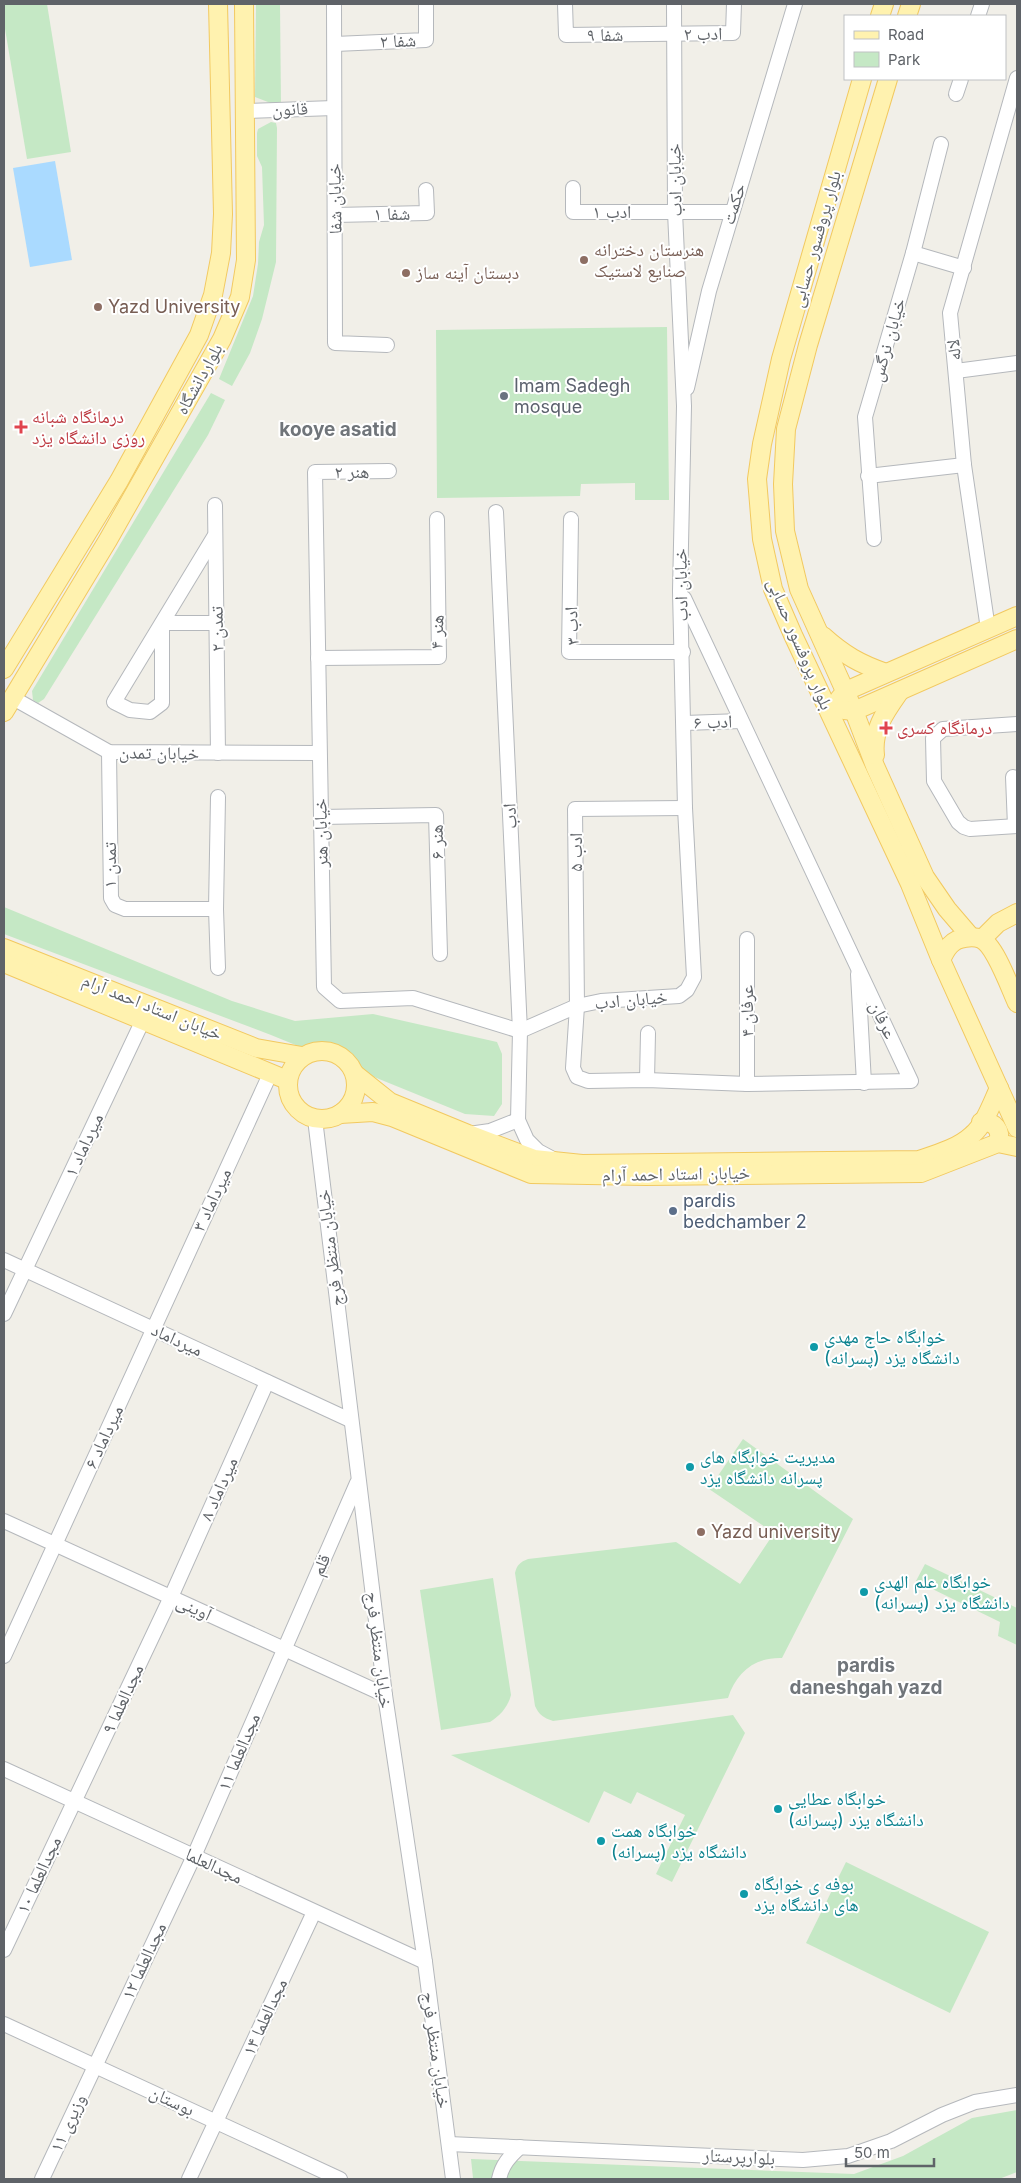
<svg xmlns="http://www.w3.org/2000/svg" width="1021" height="2183" font-family="Inter,'Noto Naskh Arabic',sans-serif">
<rect width="100%" height="100%" fill="#f1efe8"/>
<!-- green -->
<g fill="#c5e8c5">
<polygon points="4,4 47,4 71,152 27,159 4,23"/>
<polygon points="256,4 280,4 281,107 255,97"/>
<polygon points="271,122 276,123 277,128 276,262 262,319 250,353 232,386 219,379 253,296 258,264 259,242 264,225 262,167 257,156 257,133 258,129"/>
<polygon points="667,327 669,500 635,500 635,483 581,484 580,496 437,498 436,330"/>
<polygon points="211,393 225,400 208,435 44,699 38,703 33,700 32,691"/>
<polygon points="4,907 232,1001 295,1021 373,1014 497,1042 502,1054 502,1104 494,1116 465,1114 271,1035 4,934"/>
<path d="M 743,1439 L 853,1519 L 782,1658 C 754,1657 736,1673 728,1698 L 553,1721 C 544,1718 539,1715 535,1706 L 515,1573 C 517,1565 520,1562 528,1559 L 676,1542 L 740,1584 L 774,1533 L 709,1489 Z"/>
<polygon points="925,1564 1017,1608 1017,1645 998,1636 1000,1622 916,1581"/>
<path d="M 493,1578 L 511,1695 C 508,1707 500,1716 490,1722 L 441,1730 L 420,1590 Z"/>
<polygon points="733,1715 745,1733 672,1882 656,1874 685,1815 637,1792 631,1804 604,1791 589,1823 451,1755"/>
<polygon points="846,1862 989,1932 950,2013 806,1943"/>
<polygon points="1017,2110 1017,2172 999,2179 473,2178 471,2159 854,2174 903,2156 972,2118"/>
</g>
<!-- water -->
<polygon fill="#aadaff" points="55,161 72,260 30,267 13,168"/>
<g fill="none" stroke-linecap="round" stroke-linejoin="round">
<!-- minor casing -->
<g stroke="#b5b8bc" stroke-width="16">
<g id="minor">
<polyline points="334,4 335,343 387,345"/>
<polyline points="565,4 566,35 733,33 734,4"/>
<polyline points="978,16 982,4"/>
<polyline points="335,44 426,40 426,4"/>
<polyline points="956,94 961,79"/>
<polyline points="246,111 334,108"/>
<polyline points="573,188 573,212 732,212"/>
<polyline points="335,215 427,213 426,190"/>
<polyline points="913,253 964,268"/>
<polyline points="956,371 1017,363"/>
<polyline points="687,388 709,291 795,4"/>
<polyline points="389,471 315,472 324,987 340,1001 413,998 520,1031 577,1006 601,1001 679,996 687,990 694,977 685,808 680,591 684,406 675,212 674,4"/>
<polyline points="868,476 964,465"/>
<polyline points="215,505 218,753"/>
<polyline points="496,512 520,1031 518,1120 527,1140 538,1151 553,1159"/>
<polyline points="571,519 569,652 683,652"/>
<polyline points="214,537 114,702 130,710 150,712 162,703 162,623 217,623"/>
<polyline points="874,539 865,417 913,253 941,144"/>
<polyline points="684,598 911,1081 747,1084 647,1080 588,1081 577,1077 573,1068 577,1006 575,809 685,808"/>
<polyline points="988,629 964,465 950,313 1017,78"/>
<polyline points="318,658 439,657 437,519"/>
<polyline points="13,698 109,752 319,753"/>
<polyline points="685,723 741,721"/>
<polyline points="1017,724 943,729 933,738 934,781 958,822 964,827 970,829 1017,826"/>
<polyline points="109,752 111,898 115,905 125,909 216,909"/>
<polyline points="1013,777 1015,826"/>
<polyline points="321,817 436,815 440,954"/>
<polyline points="747,939 747,1084"/>
<polyline points="218,968 216,909 218,797"/>
<polyline points="858,974 864,1083"/>
<polyline points="647,1080 648,1033"/>
<polyline points="315,1119 385,1695 425,1962 453,2179"/>
<polyline points="469,1134 490,1131 518,1120"/>
<polyline points="4,1260 350,1420"/>
<polyline points="4,1314 143,1020"/>
<polyline points="4,1521 385,1695"/>
<polyline points="4,1656 271,1072"/>
<polyline points="4,1769 425,1962"/>
<polyline points="4,1950 171,1597 267,1382"/>
<polyline points="4,2024 340,2179"/>
<polyline points="449,2144 803,2160 848,2156 891,2141 942,2115 975,2102 1017,2095"/>
<polyline points="42,2179 194,1856 357,1483"/>
<polyline points="189,2179 314,1912"/>
<path d="M 499,2179 C 502,2165 509,2157 520,2147"/>
</g>
</g>
<!-- major casing -->
<g stroke="#f2c960" stroke-width="20">
<g id="major">
<polyline points="880,16 884,4"/>
<polyline points="907,16 911,4"/>
<polyline points="862,79 781,359 762,444 757,479 762,539 773,589 793,635 910,884 941,960"/>
<polyline points="888,79 808,345 786,429 783,484 785,531 799,589 854,711 875,766 925,877 947,909 971,937"/>
<path d="M 823,636 C 844,655 860,664 886,673"/>
<polyline points="4,669 119,481 199,335 213,295 221,253 223,214 218,4"/>
<polyline points="839,699 846,691 1017,616"/>
<polyline points="844,710 854,711 1017,639"/>
<polyline points="4,712 108,540 222,339 240,297 246,260 244,4"/>
<path d="M 875,755 C 872,729 886,711 900,691"/>
<polyline points="982,939 998,923 1017,913"/>
<polyline points="4,948 256,1048 302,1056"/>
<polyline points="4,963 287,1080"/>
<path d="M 1017,1003 C 1010,988 995,945 981,939 C 976,937 970,937 965,938 C 952,939 946,949 941,960 L 1017,1128"/>
<circle cx="322" cy="1085" r="34"/>
<path d="M 355,1074 L 390,1102 L 468,1134 L 534,1159 L 582,1164 L 919,1160 C 937,1154 958,1148 972,1135 C 985,1124 992,1103 999,1088"/>
<polyline points="340,1114 373,1112 392,1117 531,1174 646,1176 921,1173 998,1143 1017,1147"/>
<path d="M 981,1122 C 995,1121 1002,1130 998,1143"/>
</g>
</g>
<!-- minor -->
<use href="#minor" stroke="#fff" stroke-width="14"/>
<!-- major -->
<use href="#major" stroke="#fff2af" stroke-width="18"/>
</g>
<!-- markers -->
<g fill="#8d6e63" stroke="#fff" stroke-width="2">
<circle cx="584" cy="260" r="5"/>
<circle cx="406" cy="273" r="5"/>
<circle cx="98" cy="307" r="5"/>
<circle cx="701" cy="1532" r="5"/>
</g>
<circle fill="#6b7280" stroke="#fff" stroke-width="2" cx="504" cy="396" r="5"/>
<g fill="#e0444e" stroke="#fff" stroke-width="2">
<path d="M18.5 419.5h5v5h5v5h-5v5h-5v-5h-5v-5h5z"/>
<path d="M883.5 720.5h5v5h5v5h-5v5h-5v-5h-5v-5h5z"/>
</g>
<circle fill="#5c6f8a" stroke="#fff" stroke-width="2" cx="673" cy="1211" r="5"/>
<g fill="#0f9aa8" stroke="#fff" stroke-width="2">
<circle cx="814" cy="1347" r="5"/>
<circle cx="690" cy="1467" r="5"/>
<circle cx="864" cy="1592" r="5"/>
<circle cx="778" cy="1809" r="5"/>
<circle cx="601" cy="1841" r="5"/>
<circle cx="744" cy="1894" r="5"/>
</g>
<g text-anchor="middle" stroke-width="4" stroke-linejoin="round" paint-order="stroke">
<!-- street labels -->
<g font-size="18" fill="#5f6368" stroke="#fff">
<text transform="translate(703 34) rotate(-1)" y="6">ادب ۲</text>
<text x="605" y="41">شفا ۹</text>
<text transform="translate(398 41) rotate(-2)" y="6">شفا ۲</text>
<text transform="translate(290 109) rotate(-2)" y="6">قانون</text>
<text transform="translate(675 180) rotate(-91)" y="6">خیابان ادب</text>
<text transform="translate(335 199) rotate(-91)" y="6">خیابان شفا</text>
<text transform="translate(734 204) rotate(-73)" y="6">حکمت</text>
<text x="612" y="218">ادب ۱</text>
<text transform="translate(392 214) rotate(-1)" y="6">شفا ۱</text>
<text transform="translate(816 239) rotate(-74)" y="6">بلوار پروفسور حسابی</text>
<text transform="translate(888 340) rotate(-74)" y="6">خیابان نرگس</text>
<text transform="translate(954 350) rotate(-96)" y="6">لاله</text>
<text transform="translate(199 379) rotate(-61)" y="6">بلواردانشگاه</text>
<text x="352" y="478">هنر ۲</text>
<text transform="translate(681 585) rotate(-91)" y="6">خیابان ادب</text>
<text transform="translate(572 626) rotate(-93)" y="6">ادب ۳</text>
<text transform="translate(217 629) rotate(-91)" y="6">تمدن ۲</text>
<text transform="translate(437 632) rotate(-88)" y="6">هنر ۴</text>
<text transform="translate(800 644) rotate(67)" y="6">بلوار پروفسور حسابی</text>
<text transform="translate(713 722) rotate(-2)" y="6">ادب ۶</text>
<text transform="translate(159 753) rotate(1)" y="6">خیابان تمدن</text>
<text transform="translate(510 816) rotate(-93)" y="6">ادب</text>
<text transform="translate(321 833) rotate(-91)" y="6">خیابان هنر</text>
<text transform="translate(437 842) rotate(-91)" y="6">هنر ۶</text>
<text transform="translate(576 852) rotate(-90)" y="6">ادب ۵</text>
<text transform="translate(110 865) rotate(-90)" y="6">تمدن ۱</text>
<text transform="translate(631 1000) rotate(-5)" y="6">خیابان ادب</text>
<text transform="translate(152 1007) rotate(22)" y="6">خیابان استاد احمد آرام</text>
<text transform="translate(747 1011) rotate(-90)" y="6">عرفان ۴</text>
<text transform="translate(883 1020) rotate(65)" y="6">عرفان</text>
<text transform="translate(84 1145) rotate(-65)" y="6">میرداماد ۱</text>
<text transform="translate(676 1174) rotate(-1)" y="6">خیابان استاد احمد آرام</text>
<text transform="translate(212 1200) rotate(-65)" y="6">میرداماد ۳</text>
<text transform="translate(330 1248) rotate(-97)" y="6">خیابان منتظر فرج</text>
<text transform="translate(177 1340) rotate(25)" y="6">میرداماد</text>
<text transform="translate(104 1437) rotate(-65)" y="6">میرداماد ۶</text>
<text transform="translate(219 1489) rotate(-66)" y="6">میرداماد ۸</text>
<text transform="translate(321 1565) rotate(-66)" y="6">قلم</text>
<text transform="translate(194 1608) rotate(25)" y="6">آوینی</text>
<text transform="translate(379 1650) rotate(83)" y="6">خیابان منتظر فرج</text>
<text transform="translate(123 1699) rotate(-65)" y="6">مجدالعلما ۹</text>
<text transform="translate(239 1752) rotate(-67)" y="6">مجدالعلما ۱۱</text>
<text transform="translate(214 1866) rotate(25)" y="6">مجدالعلما</text>
<text transform="translate(39 1875) rotate(-65)" y="6">مجدالعلما ۱۰</text>
<text transform="translate(144 1961) rotate(-65)" y="6">مجدالعلما ۱۲</text>
<text transform="translate(265 2017) rotate(-65)" y="6">مجدالعلما ۱۴</text>
<text transform="translate(436 2050) rotate(82)" y="6">خیابان منتظر فرج</text>
<text transform="translate(172 2101) rotate(25)" y="6">بوستان</text>
<text transform="translate(68 2123) rotate(-65)" y="6">وزیری ۱۱</text>
<text transform="translate(739 2157) rotate(3)" y="6">بلوارپرستار</text>
</g>
<!-- education labels -->
<g font-size="18" fill="#785e54" stroke="#fff" text-anchor="start">
<text x="594" y="256">هنرستان دخترانه<tspan x="594" dy="21">صنایع لاستیک</tspan></text>
<text x="416" y="279">دبستان آینه ساز</text>
<text x="108" y="313">Yazd University</text>
<text x="711" y="1538">Yazd university</text>
</g>
<!-- worship labels -->
<g font-size="18" fill="#5b616d" stroke="#fff" text-anchor="start">
<text x="514" y="392">Imam Sadegh<tspan x="514" dy="21">mosque</tspan></text>
</g>
<!-- health labels -->
<g font-size="18" fill="#be3a42" stroke="#fff" text-anchor="start">
<text x="32" y="423">درمانگاه شبانه<tspan x="32" dy="21">روزی دانشگاه یزد</tspan></text>
<text x="897" y="734">درمانگاه کسری</text>
</g>
<!-- service labels -->
<g font-size="18" fill="#4e5e75" stroke="#fff" text-anchor="start">
<text x="683" y="1207">pardis<tspan x="683" dy="21">bedchamber 2</tspan></text>
</g>
<!-- culture labels -->
<g font-size="18" fill="#0d838f" stroke="#fff" text-anchor="start">
<text x="824" y="1343">خوابگاه حاج مهدی<tspan x="824" dy="21">(پسرانه) دانشگاه یزد</tspan></text>
<text x="700" y="1463">مدیریت خوابگاه های<tspan x="700" dy="21">پسرانه دانشگاه یزد</tspan></text>
<text x="874" y="1588">خوابگاه علم الهدی<tspan x="874" dy="21">(پسرانه) دانشگاه یزد</tspan></text>
<text x="788" y="1805">خوابگاه عطایی<tspan x="788" dy="21">(پسرانه) دانشگاه یزد</tspan></text>
<text x="611" y="1837">خوابگاه همت<tspan x="611" dy="21">(پسرانه) دانشگاه یزد</tspan></text>
<text x="754" y="1890">بوفه ی خوابگاه<tspan x="754" dy="21">های دانشگاه یزد</tspan></text>
</g>
<!-- neighbourhood labels -->
<g font-size="19" font-weight="bold" fill="#70757a" stroke="#fff">
<text x="338" y="436">kooye asatid</text>
<text x="866" y="1672">pardis<tspan x="866" dy="22">daneshgah yazd</tspan></text>
</g>
</g>
<!-- border -->
<rect width="1021" height="2183" fill="none" stroke="#5f6368" stroke-width="10"/>
<!-- legend -->
<rect x="844" y="15" width="162" height="65" fill="#ffffff" stroke="#bfc1c3"/>
<rect x="854" y="31" width="25" height="8" fill="#fff2af" stroke="#bfc1c3"/>
<text x="888" y="40" font-size="15" fill="#5f6368">Road</text>
<rect x="854" y="52" width="25" height="15" fill="#c5e8c5" stroke="#bfc1c3"/>
<text x="888" y="65" font-size="15" fill="#5f6368">Park</text>
<!-- scale -->
<path d="M846 2158v8h88v-8" fill="none" stroke="#5f6368" stroke-width="2.5"/>
<text x="854" y="2158" font-size="15" fill="#5f6368" stroke="#ffffff" stroke-width="4" paint-order="stroke">50 m</text>
</svg>
